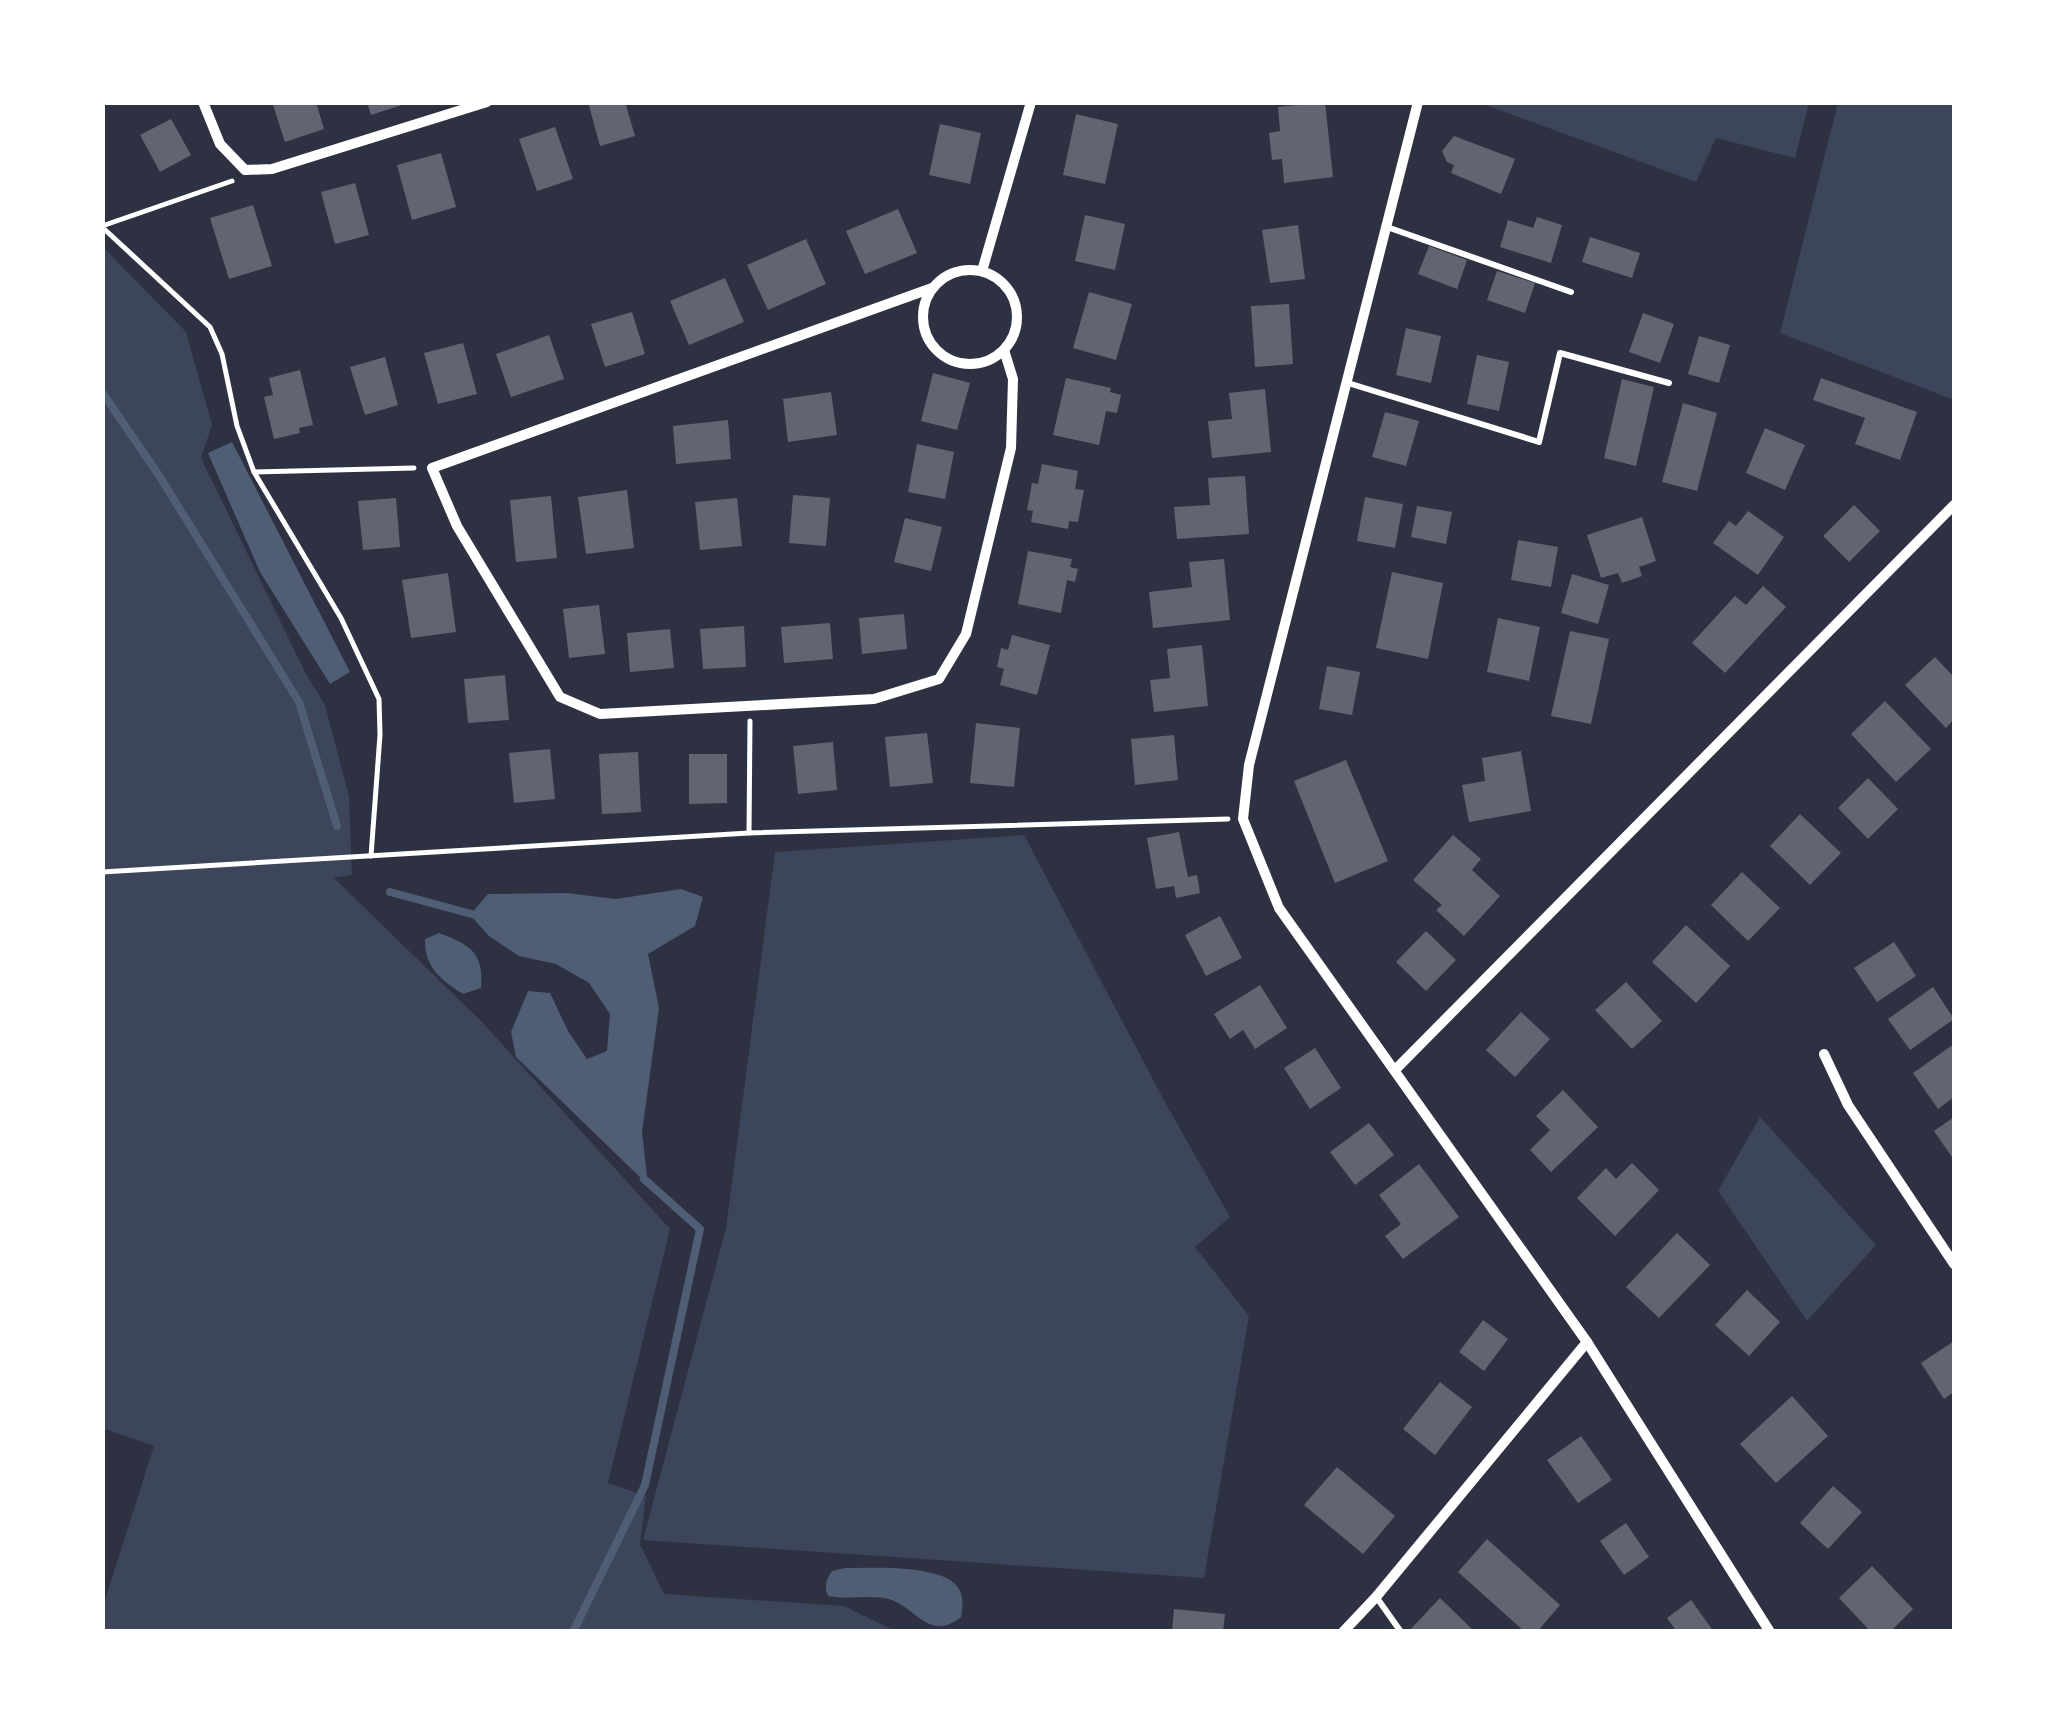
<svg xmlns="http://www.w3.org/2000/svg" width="2057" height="1734" font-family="'Exo 2',sans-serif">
<rect width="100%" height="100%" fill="#2d3142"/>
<!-- green -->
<g fill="#3c4559">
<polygon points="1480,103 1808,102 1809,103 1795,158 1716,138 1696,182"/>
<polygon points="1838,103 1954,103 1954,400 1780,333"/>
<polygon points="102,246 186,332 212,425 201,458 305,672 325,705 349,796 352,875 334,878 482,1022 670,1229 608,1483 646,1496 640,1544 664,1594 844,1606 895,1631 103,1631 103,1606 154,1446 102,1428"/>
<polygon points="1024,835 1166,1104 1230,1217 1195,1247 1249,1316 1204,1578 643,1540 726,1228 775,852"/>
<polygon points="1760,1117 1876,1245 1807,1321 1718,1191"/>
</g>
<!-- water -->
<g fill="#4f5d75">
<polygon points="232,442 350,672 330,684 260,572 208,453"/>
<polygon points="681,889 703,897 695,926 648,954 659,1008 642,1132 648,1185 516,1057 511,1032 528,991 550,993 568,1031 587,1059 607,1051 610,1014 589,983 556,964 519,956 489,936 470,915 488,894 566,893 616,899"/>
<path d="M 439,933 C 470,945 484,952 481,988 L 463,994 C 441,980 424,967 425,939 Z"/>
<path d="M 845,1568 C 871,1568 939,1564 957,1586 C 964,1595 963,1607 961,1617 C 927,1644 915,1603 884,1598 C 865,1595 847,1600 828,1596 C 824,1586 826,1580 832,1571 Z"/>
</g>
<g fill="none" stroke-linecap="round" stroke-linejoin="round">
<!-- stream -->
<g stroke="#4f5d75" stroke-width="8">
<polyline points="102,392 160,477 299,702 337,826"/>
<polyline points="390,892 479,916"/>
<polyline points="573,1632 645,1485 700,1229 644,1179"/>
</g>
</g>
<!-- building -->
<g fill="#626471">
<polygon points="272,102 316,102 324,129 285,142"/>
<polygon points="367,102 408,102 408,103 371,115"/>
<polygon points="588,102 625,102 635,136 600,146"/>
<polygon points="1325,102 1333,177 1284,183 1282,159 1272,160 1269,133 1280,131 1278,107"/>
<polygon points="1076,114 1118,124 1105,184 1063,175"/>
<polygon points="171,119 191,155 160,172 140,135"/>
<polygon points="940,124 981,133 970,184 929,175"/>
<polygon points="555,127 573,179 537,191 519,139"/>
<polygon points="1454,136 1515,159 1501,194 1451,173 1454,165 1447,162 1442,151"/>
<polygon points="441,153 456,207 412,220 397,165"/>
<polygon points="355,183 369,235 335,244 321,192"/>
<polygon points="253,205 272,266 229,279 210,218"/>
<polygon points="898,209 917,253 865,274 846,231"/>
<polygon points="1085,215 1125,224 1115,270 1075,261"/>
<polygon points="1537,217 1562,225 1551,263 1500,247 1508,220 1533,228"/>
<polygon points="1298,225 1305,279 1270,283 1262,230"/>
<polygon points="1590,237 1640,253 1632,278 1582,262"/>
<polygon points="806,239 826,284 768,310 747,265"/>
<polygon points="1429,246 1467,260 1457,289 1418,274"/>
<polygon points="1497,271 1535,283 1525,313 1487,300"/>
<polygon points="725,278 744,322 689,345 670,301"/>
<polygon points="1089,292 1132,304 1116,360 1073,348"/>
<polygon points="1289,304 1293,364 1255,367 1251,306"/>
<polygon points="632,312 645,354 605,367 591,324"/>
<polygon points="1643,313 1674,324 1660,363 1629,352"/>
<polygon points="1406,328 1441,336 1431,383 1396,375"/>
<polygon points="549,335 564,379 511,397 496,354"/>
<polygon points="1699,336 1730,345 1719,383 1688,374"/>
<polygon points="463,343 477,394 438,404 424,353"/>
<polygon points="1477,355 1509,362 1499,411 1467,404"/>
<polygon points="385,357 398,405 365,415 350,367"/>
<polygon points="300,370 313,425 299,428 300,433 274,439 264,397 273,395 269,378"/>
<polygon points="933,373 970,383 957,430 921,421"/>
<polygon points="1066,378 1111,388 1110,392 1121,395 1117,413 1106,411 1099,445 1053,435"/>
<polygon points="1821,378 1917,412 1900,460 1855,444 1865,418 1813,400"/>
<polygon points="1622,379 1654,387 1636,466 1604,458"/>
<polygon points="1265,389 1271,452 1212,458 1208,421 1232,419 1229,393"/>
<polygon points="831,392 837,435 788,442 783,399"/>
<polygon points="1683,403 1717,413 1697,491 1662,482"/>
<polygon points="1385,412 1419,421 1406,466 1372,457"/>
<polygon points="728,420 731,459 676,464 673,426"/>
<polygon points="1765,428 1805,445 1785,490 1746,473"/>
<polygon points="917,444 954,452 945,499 908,492"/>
<polygon points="1042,464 1078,471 1075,489 1084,490 1078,522 1069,521 1068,529 1031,522 1033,511 1027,510 1032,483 1038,484"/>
<polygon points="1245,476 1249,534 1177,539 1174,507 1210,505 1208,478"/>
<polygon points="627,490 634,548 586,554 578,497"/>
<polygon points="793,495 830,498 826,546 789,543"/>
<polygon points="551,496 557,558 516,562 510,500"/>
<polygon points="1365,497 1403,504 1395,548 1357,541"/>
<polygon points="396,498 400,547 363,550 358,501"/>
<polygon points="737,498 742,546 700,550 695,502"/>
<polygon points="1854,505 1880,531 1849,562 1823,536"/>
<polygon points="1417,506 1452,512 1446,544 1411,537"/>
<polygon points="1748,511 1784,537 1758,575 1713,543 1729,521 1736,526"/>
<polygon points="1642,517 1656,561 1639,567 1642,576 1622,583 1618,573 1601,578 1587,535"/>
<polygon points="905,518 942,527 931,571 894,562"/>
<polygon points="1518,540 1558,547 1551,587 1511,580"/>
<polygon points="1028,551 1072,559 1070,567 1078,569 1075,582 1067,580 1061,613 1018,604"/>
<polygon points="1224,559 1230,620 1153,628 1149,592 1192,587 1189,562"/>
<polygon points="1392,572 1443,583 1428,659 1376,648"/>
<polygon points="448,573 456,632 411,638 402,580"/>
<polygon points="1572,574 1609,585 1598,624 1561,613"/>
<polygon points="1763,586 1786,607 1725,673 1692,643 1735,596 1746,605"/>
<polygon points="599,605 605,654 569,658 563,609"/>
<polygon points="904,614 907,649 862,654 859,618"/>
<polygon points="1498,618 1540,627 1529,681 1487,672"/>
<polygon points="830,623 833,659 784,663 781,627"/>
<polygon points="744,626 746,667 703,669 700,629"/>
<polygon points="670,629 674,668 630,672 627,633"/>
<polygon points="1570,631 1609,639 1591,724 1551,716"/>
<polygon points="1012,635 1050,645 1037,695 1000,685 1004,669 997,667 1001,648 1008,650"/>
<polygon points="1202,645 1208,706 1154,712 1150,680 1170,678 1167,649"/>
<polygon points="1935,657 1954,677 1954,719 1946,728 1905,685"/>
<polygon points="1327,666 1360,672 1352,715 1319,709"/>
<polygon points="505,675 509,720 468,723 464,679"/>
<polygon points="1885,701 1931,749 1896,782 1851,734"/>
<polygon points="976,723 1020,728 1014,787 970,783"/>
<polygon points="927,733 933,783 890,787 885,737"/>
<polygon points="1174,735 1178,780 1135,785 1131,739"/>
<polygon points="833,742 837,790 798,794 793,746"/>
<polygon points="550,749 555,799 514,803 509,753"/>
<polygon points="1521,751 1531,811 1469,822 1462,785 1485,781 1482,758"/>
<polygon points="638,752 641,812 602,814 599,754"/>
<polygon points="689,754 727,754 727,803 689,804"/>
<polygon points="1346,760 1388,861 1335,883 1294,781"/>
<polygon points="1868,778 1898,809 1868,839 1838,808"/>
<polygon points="1800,814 1841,853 1810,885 1770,846"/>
<polygon points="1179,832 1188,877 1197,875 1200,893 1176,898 1174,886 1156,889 1147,838"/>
<polygon points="1453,835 1481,859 1472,870 1500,896 1464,936 1436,910 1442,905 1413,880"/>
<polygon points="1742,872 1780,908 1748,941 1711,905"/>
<polygon points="1220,916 1242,958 1206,976 1185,935"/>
<polygon points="1686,925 1730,966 1696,1003 1652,962"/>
<polygon points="1426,931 1456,960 1426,991 1396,962"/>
<polygon points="1894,942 1916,976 1877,1002 1854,968"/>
<polygon points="1626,982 1662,1021 1632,1049 1595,1010"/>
<polygon points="1260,985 1287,1028 1255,1049 1243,1030 1230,1039 1214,1014"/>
<polygon points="1933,987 1954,1019 1910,1050 1888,1019"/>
<polygon points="1521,1012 1550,1039 1515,1077 1486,1050"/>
<polygon points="1954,1044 1954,1097 1938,1109 1913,1073"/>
<polygon points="1315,1048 1341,1088 1310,1109 1284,1068"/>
<polygon points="1563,1090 1598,1127 1551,1172 1530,1150 1550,1130 1536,1116"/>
<polygon points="1954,1117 1954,1160 1934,1131"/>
<polygon points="1369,1123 1394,1155 1355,1185 1330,1152"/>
<polygon points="1632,1163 1659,1190 1615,1236 1577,1198 1606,1168 1616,1179"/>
<polygon points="1419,1164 1459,1217 1403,1259 1385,1236 1401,1224 1379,1195"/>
<polygon points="1677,1233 1710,1265 1659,1318 1626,1287"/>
<polygon points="1747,1290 1780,1322 1749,1356 1715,1325"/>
<polygon points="1483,1320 1508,1339 1484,1371 1459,1352"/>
<polygon points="1954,1341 1954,1392 1944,1399 1921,1363"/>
<polygon points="1440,1382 1472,1407 1435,1455 1403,1429"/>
<polygon points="1792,1396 1828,1436 1776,1483 1740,1444"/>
<polygon points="1581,1436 1612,1480 1578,1503 1547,1460"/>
<polygon points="1337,1467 1395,1516 1363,1554 1304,1505"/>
<polygon points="1833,1486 1862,1512 1828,1549 1800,1523"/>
<polygon points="1626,1523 1649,1557 1624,1575 1600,1541"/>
<polygon points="1487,1539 1560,1605 1537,1632 1525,1632 1458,1572"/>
<polygon points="1872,1566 1913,1609 1890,1632 1871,1632 1839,1598"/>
<polygon points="1440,1598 1472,1629 1469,1632 1408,1632"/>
<polygon points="1691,1600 1714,1632 1677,1632 1667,1618"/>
<polygon points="1174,1609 1225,1614 1223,1632 1172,1632"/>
</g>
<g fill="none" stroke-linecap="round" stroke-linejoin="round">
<!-- path -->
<g stroke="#fff" stroke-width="5">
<polyline points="102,226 232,181"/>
<polyline points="102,227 210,327 222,354 237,426 254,472 414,468"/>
<polyline points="254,472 341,618 379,699 380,735 371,856"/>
<polyline points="749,833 750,721"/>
<polyline points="102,872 749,833 1228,819"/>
</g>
<!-- service -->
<g stroke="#fff" stroke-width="6">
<polyline points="1387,227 1571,292"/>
<polyline points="1348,383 1539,442 1560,353 1669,383"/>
<polyline points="1377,1598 1401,1632"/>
</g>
<!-- minor -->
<g stroke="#fff" stroke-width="10">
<polyline points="203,102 220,144 245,170 272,169 487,102"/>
<polyline points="1418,102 1249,765 1243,819 1279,908 1587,1342 1770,1632"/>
<circle cx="970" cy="317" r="47"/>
<polyline points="982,271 1031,102"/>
<polyline points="932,288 432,468 457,526 560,697 600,714 874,699 939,679 966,634 1011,448 1013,379 1004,350"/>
<polyline points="1824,1054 1848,1105 1954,1264"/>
<polyline points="1396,1069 1954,505"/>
<polyline points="1343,1632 1376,1597 1587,1342"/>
</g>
</g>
<!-- border -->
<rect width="2057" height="1734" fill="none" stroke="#ffffff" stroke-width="210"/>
</svg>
